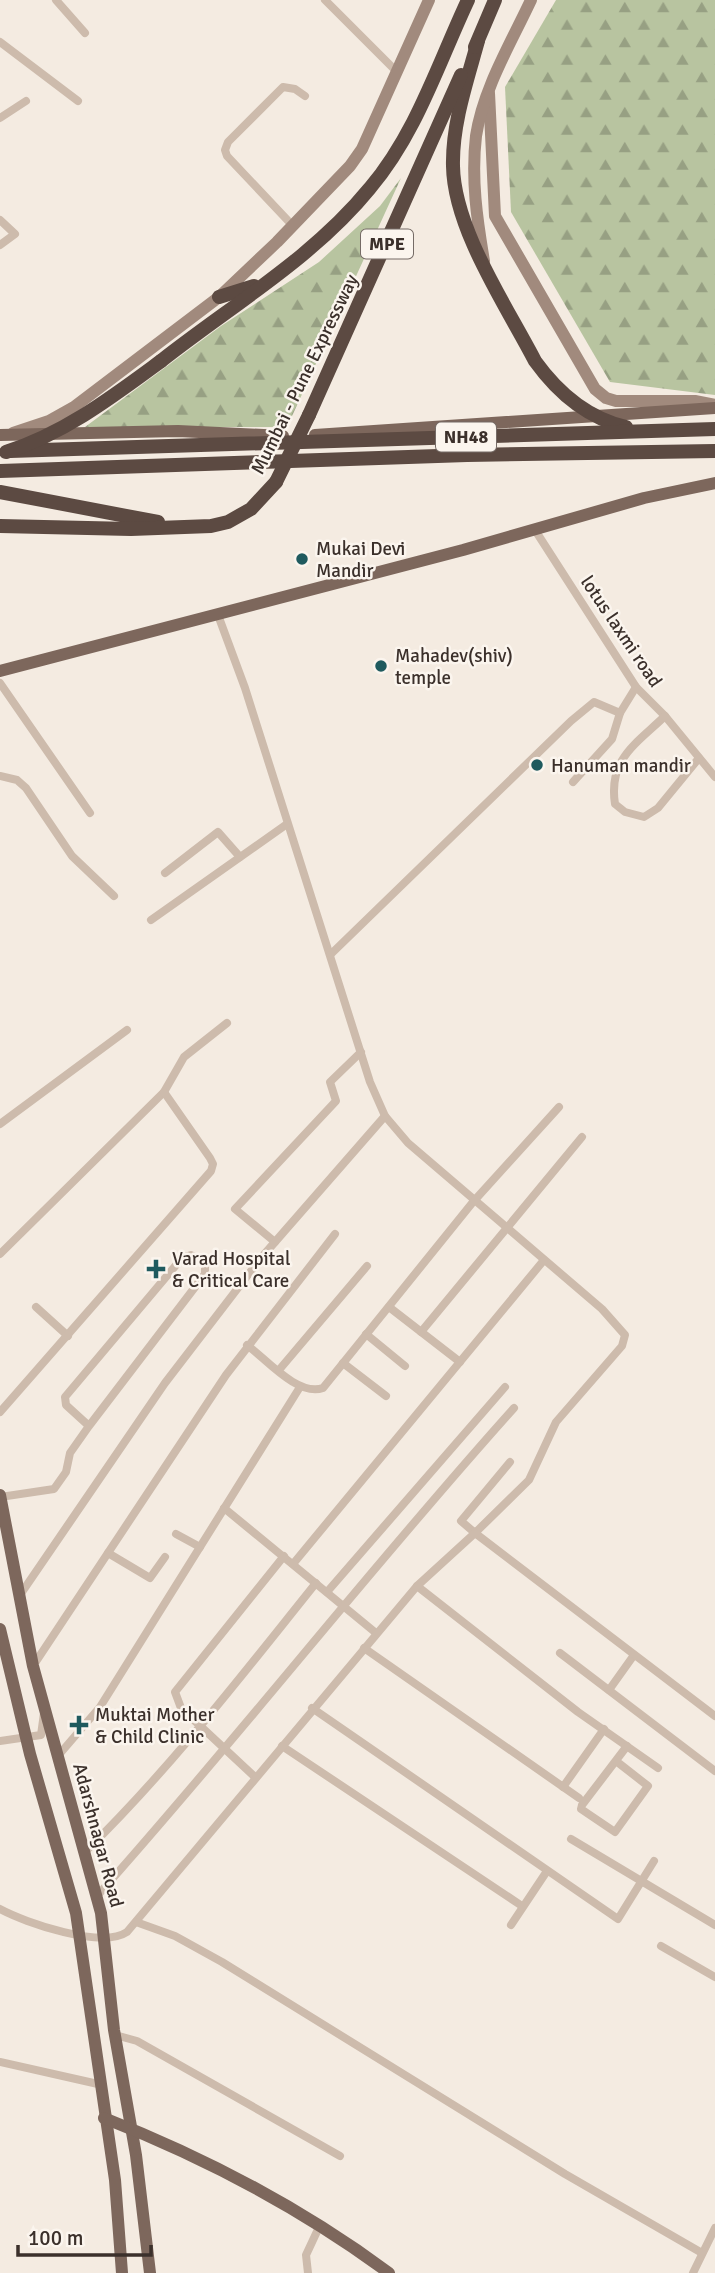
<svg xmlns="http://www.w3.org/2000/svg" width="715" height="2273" font-family="Signika,sans-serif">
<defs>
<pattern id="forest-firs" width="22" height="20" patternUnits="userSpaceOnUse" patternTransform="scale(1.75)"><rect width="22" height="20" fill="#b8c4a0"/><path d="M5 1l3.5 6h-7zM16 11l3.5 6h-7z" fill="#97a083"/></pattern>
</defs>
<rect width="100%" height="100%" fill="#f4ebe1"/>
<!-- forest -->
<g fill="url(#forest-firs)">
<polygon points="556,0 715,0 715,395 610,382 511,212 505,87"/>
<polygon points="401,178 287,427 85,427 221,326 319,262 380,206"/>
</g>
<g fill="none" stroke-linecap="round" stroke-linejoin="round">
<!-- street -->
<g stroke="#cdbbac" stroke-width="8">
<polyline points="56,0 85,33"/>
<polyline points="325,0 397,72"/>
<polyline points="0,42 78,101"/>
<polyline points="0,118 26,101"/>
<polyline points="0,220 15,234 0,245"/>
<polyline points="293,226 227,156 225,150 228,142 283,87 295,89 305,96"/>
<polyline points="535,530 636,687 665,716 715,777"/>
<polyline points="218,615 245,688 370,1082 385,1116 408,1143 602,1309 625,1335 622,1346 556,1422 529,1480 475,1533 461,1521 510,1462"/>
<polyline points="0,683 90,813"/>
<path d="M 665,716 C 636,744 608,759 615,804 L 625,812 L 644,817 L 658,808 L 699,758"/>
<polyline points="0,776 17,780 26,788 72,856 114,896"/>
<polyline points="573,782 612,739 620,713"/>
<polyline points="165,873 218,832 240,857"/>
<polyline points="151,920 287,824"/>
<polyline points="331,954 571,721 594,702 620,713 636,687"/>
<polyline points="0,1124 127,1030"/>
<polyline points="275,1242 235,1209 336,1101 330,1082 361,1052"/>
<polyline points="0,1254 164,1092 184,1057 227,1023"/>
<polyline points="36,1307 68,1336"/>
<polyline points="389,1307 460,1362"/>
<polyline points="421,1332 582,1137"/>
<polyline points="366,1334 405,1366"/>
<path d="M 247,1345 C 266,1359 298,1397 323,1388 L 473,1202 L 559,1107"/>
<polyline points="343,1363 386,1396"/>
<polyline points="279,1370 367,1266"/>
<polyline points="0,1412 211,1171 213,1164 210,1158 164,1092"/>
<polyline points="0,1497 54,1489 66,1472 70,1453 89,1426 66,1405 65,1397 182,1258 191,1255 205,1265 205,1274 89,1426"/>
<polyline points="224,1508 376,1633"/>
<polyline points="176,1534 200,1547"/>
<polyline points="108,1553 150,1578 165,1557"/>
<polyline points="293,1564 544,1260"/>
<polyline points="417,1586 578,1712 658,1768"/>
<polyline points="327,1592 505,1387"/>
<polyline points="20,1595 165,1383 261,1258 385,1116"/>
<polyline points="364,1648 579,1798"/>
<polyline points="560,1653 715,1771"/>
<polyline points="33,1666 226,1375 335,1234"/>
<polyline points="609,1690 634,1655"/>
<polyline points="312,1708 618,1919 654,1861"/>
<polyline points="0,1741 41,1735 44,1713"/>
<polyline points="282,1746 522,1906"/>
<polyline points="57,1757 100,1707 300,1387"/>
<polyline points="616,1761 648,1786 615,1832 581,1809 582,1805 627,1746"/>
<polyline points="255,1777 181,1708 175,1692 284,1556"/>
<polyline points="563,1787 604,1729"/>
<polyline points="571,1839 715,1925"/>
<path d="M 85,1852 C 170,1769 242,1675 316,1583"/>
<path d="M 97,1896 C 240,1736 371,1567 514,1408"/>
<path d="M 0,1909 C 26,1923 102,1949 127,1932 L 417,1586 L 475,1533 L 715,1716"/>
<polyline points="136,1922 175,1936 222,1962 565,2174 702,2253"/>
<polyline points="511,1925 547,1871"/>
<polyline points="661,1946 715,1977"/>
<polyline points="115,2035 137,2041 340,2156"/>
<polyline points="0,2062 98,2084"/>
<polyline points="308,2273 306,2255 320,2225"/>
<polyline points="693,2273 715,2228"/>
</g>
<!-- secondary -->
<g stroke="#a18a7d" stroke-width="12">
<polyline points="489,93 495,216 595,389 606,398 616,401 696,401 715,405"/>
<path d="M 484,261 C 477,220 471,178 476,136 C 483,89 511,43 531,0"/>
<polyline points="13,433 49,421 74,407 219,297 277,242 350,166 362,149 429,0"/>
</g>
<!-- primary -->
<g stroke="#7d675c" stroke-width="12">
<polyline points="0,435 178,431 283,436"/>
<polyline points="315,435 715,408"/>
<polyline points="0,671 463,550 644,498 715,483"/>
<polyline points="0,1495 33,1666 101,1913 114,2030 136,2155 150,2273"/>
<polyline points="0,1629 30,1754 76,1913 115,2180 122,2273"/>
<path d="M 104,2118 C 206,2158 301,2208 389,2273"/>
</g>
<!-- highway -->
<g stroke="#5c4a42" stroke-width="14">
<path d="M 478,41 C 467,81 452,124 453,166 C 454,229 506,305 535,361 C 558,393 587,418 626,427"/>
<polyline points="475,47 495,0"/>
<polyline points="219,297 254,286"/>
<path d="M 161,361 C 232,305 313,258 370,188 C 416,134 438,64 468,0"/>
<polyline points="309,415 461,75"/>
<polyline points="10,451 715,429"/>
<polyline points="0,471 467,455 715,451"/>
<polyline points="0,492 158,522"/>
<polyline points="0,526 131,529 211,526 228,522 251,509 276,482"/>
</g>
<!-- highway-bridge -->
<g stroke="#5c4a42" stroke-width="14">
<path d="M 6,452 C 65,433 112,397 161,361"/>
<polyline points="276,482 309,415"/>
</g>
</g>
<!-- markers -->
<g fill="#1f5a5e" stroke="#fbf5ee" stroke-width="2.5">
<circle cx="302" cy="559" r="7"/>
<circle cx="381" cy="666" r="7"/>
<circle cx="537" cy="765" r="7"/>
<path d="M152.5 1258.5h7v7h7v7h-7v7h-7v-7h-7v-7h7z"/>
<path d="M75.5 1714.5h7v7h7v7h-7v7h-7v-7h-7v-7h7z"/>
</g>
<g text-anchor="middle" stroke-width="5" stroke-linejoin="round" paint-order="stroke">
<!-- shield labels -->
<g fill="#fbf5ee" stroke="#756b66" stroke-width="2">
<rect x="361" y="229.5" width="52" height="29" rx="5"/>
<rect x="436" y="422.5" width="60" height="29" rx="5"/>
</g>
<g font-size="18" font-weight="bold" fill="#3b302b">
<text x="387" y="250">MPE</text>
<text x="466" y="443">NH48</text>
</g>
<!-- street labels -->
<g font-size="19" fill="#3b302b" stroke="#fbf5ee">
<text transform="translate(304 374) rotate(-64)" y="7">Mumbai - Pune Expressway</text>
<text transform="translate(622 631) rotate(56)" y="7">lotus laxmi road</text>
<text transform="translate(99 1835) rotate(75)" y="7">Adarshnagar Road</text>
</g>
<!-- poi labels -->
<g font-size="19" fill="#3b302b" stroke="#fbf5ee" text-anchor="start">
<text x="316" y="555">Mukai Devi<tspan x="316" dy="22">Mandir</tspan></text>
<text x="395" y="662">Mahadev(shiv)<tspan x="395" dy="22">temple</tspan></text>
<text x="551" y="772">Hanuman mandir</text>
<text x="172" y="1265">Varad Hospital<tspan x="172" dy="22">&amp; Critical Care</tspan></text>
<text x="95" y="1721">Muktai Mother<tspan x="95" dy="22">&amp; Child Clinic</tspan></text>
</g>
</g>
<!-- scale -->
<path d="M18 2245v10h133v-10" fill="none" stroke="#3b302b" stroke-width="3.5"/>
<text x="28" y="2245" font-size="21" fill="#3b302b" stroke="#fbf5ee" stroke-width="5" paint-order="stroke">100 m</text>
</svg>
